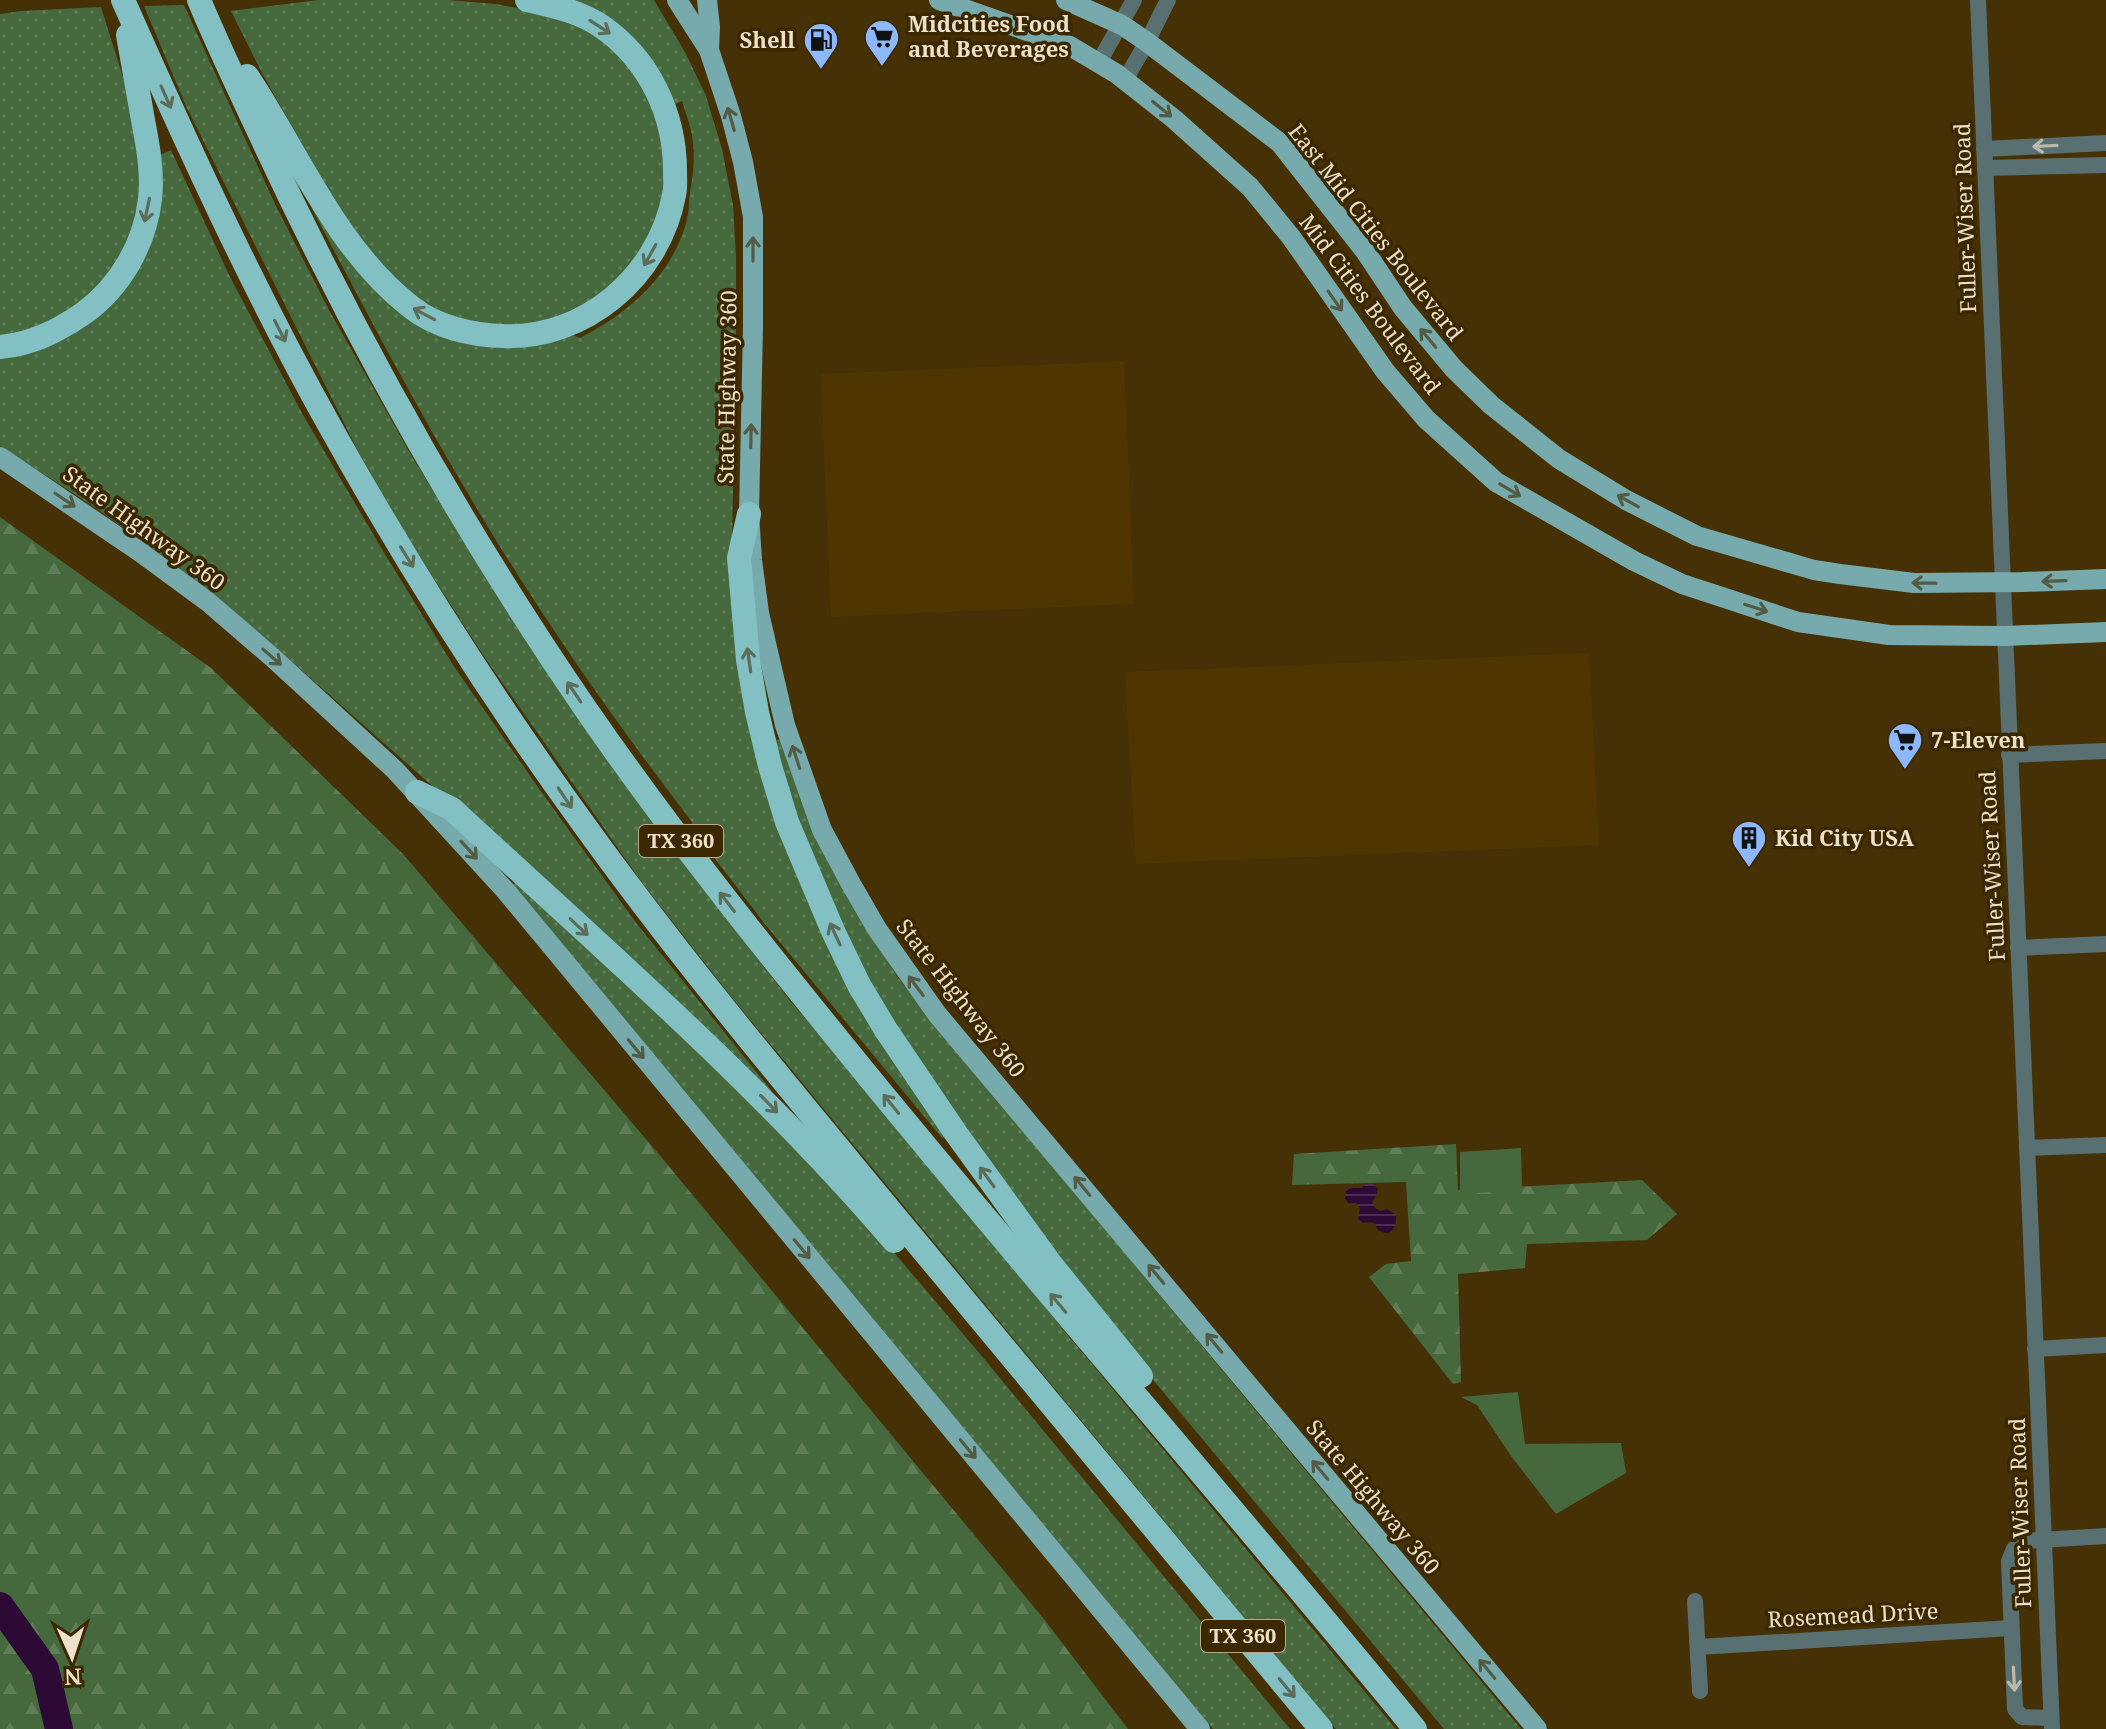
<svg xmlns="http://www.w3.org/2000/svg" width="2106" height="1729" font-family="'Noto Serif',serif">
<defs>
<pattern id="grass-dots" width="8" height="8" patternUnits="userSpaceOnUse" patternTransform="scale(2)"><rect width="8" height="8" fill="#45693d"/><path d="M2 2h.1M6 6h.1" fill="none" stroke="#607e58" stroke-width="1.8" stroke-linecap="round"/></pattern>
<pattern id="forest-firs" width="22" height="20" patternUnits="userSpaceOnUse" patternTransform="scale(2)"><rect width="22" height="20" fill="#45693d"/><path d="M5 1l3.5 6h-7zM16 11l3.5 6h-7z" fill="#607e58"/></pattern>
<pattern id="water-rules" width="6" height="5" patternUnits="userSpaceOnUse" patternTransform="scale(2)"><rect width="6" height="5" fill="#2d0a35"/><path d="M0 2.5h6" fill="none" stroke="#4c2d51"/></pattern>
</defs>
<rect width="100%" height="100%" fill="#463107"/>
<!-- built -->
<g fill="#4f3600">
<polygon points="1124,361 1134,604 831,617 821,374"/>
<polygon points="1589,653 1599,845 1136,864 1125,672"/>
</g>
<!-- grass -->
<g fill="url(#grass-dots)">
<polygon points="318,0 448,0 496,4 538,12 593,33 625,60 651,95 668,167 662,205 651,238 630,269 604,295 572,313 535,325 494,326 451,317 418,299 384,268 355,231 320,176 262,73 231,11"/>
<path d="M 567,0 L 654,0 L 686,54 L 706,96 L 722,149 L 733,205 L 736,257 L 736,342 L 732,541 L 772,801 L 950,1135 L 942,1138 L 764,923 L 691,827 L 692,822 C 609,714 531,602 463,485 C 409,394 360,300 311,207 L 427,326 L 571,334 L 580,338 C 628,313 671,277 686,223 C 689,213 689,202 690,192 C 693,176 695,159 693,143 C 692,129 686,114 682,101 L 675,104 Z"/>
<polygon points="184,5 275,204 329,310 414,460 511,618 683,862 788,998 964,1205 1066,1333 1396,1729 1336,1729 733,999 643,884 483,655 408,538 358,451 246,227 186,106 144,6"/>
<polygon points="101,7 132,106 144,179 138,216 127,249 106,280 80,306 48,324 0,336 0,14 21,11"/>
<polygon points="171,150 230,277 303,415 383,551 453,665 540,790 637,924 771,1090 768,1094 517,861 263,636 165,558 93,506 0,446 0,356 106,308 160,155"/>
<polygon points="780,739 875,942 899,979 954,1048 1521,1729 1444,1729 1114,1333 890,1021 814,870 773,741"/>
<polygon points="517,882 698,1047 880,1236 985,1360 1290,1729 1213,1729 513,885"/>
</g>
<!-- forest -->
<g fill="url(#forest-firs)">
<polygon points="0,517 211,668 403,854 657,1152 1043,1618 1128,1729 0,1729"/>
<polygon points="1456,1144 1458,1190 1642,1180 1677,1214 1647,1240 1527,1244 1525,1268 1458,1274 1461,1382 1453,1384 1369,1277 1386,1264 1411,1261 1406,1182 1292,1185 1294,1154"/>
</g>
<!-- green -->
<g fill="#45693d">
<polygon points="1521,1148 1522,1190 1460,1194 1460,1152"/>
<polygon points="1518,1392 1525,1444 1621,1443 1626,1473 1556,1514 1511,1456 1477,1405 1461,1397"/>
</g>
<!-- water -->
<path fill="url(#water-rules)" d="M 1366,1184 L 1373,1184 L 1378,1189 L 1376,1196 L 1372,1202 L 1375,1208 L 1380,1211 L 1387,1209 L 1396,1215 C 1397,1224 1393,1238 1380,1231 C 1373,1227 1380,1224 1370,1222 C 1367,1222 1365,1223 1363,1223 L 1358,1219 L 1360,1208 L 1356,1203 L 1348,1203 L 1345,1198 L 1346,1191 L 1351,1188 L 1362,1188 Z"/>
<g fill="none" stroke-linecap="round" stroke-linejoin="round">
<!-- river -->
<polyline stroke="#2d0a35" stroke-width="28" points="0,1606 45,1669 59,1729"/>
<!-- minor -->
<g stroke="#587071" stroke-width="16">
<polyline points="1978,0 2052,1729"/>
<polyline points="1099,62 1134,0"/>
<polyline points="1125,80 1147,42 1168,0"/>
<polyline points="1984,149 2106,143"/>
<polyline points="1985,168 2106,165"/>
<polyline points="2009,755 2106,751"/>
<polyline points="2018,948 2106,944"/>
<polyline points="2027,1148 2106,1145"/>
<polyline points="2035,1349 2106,1345"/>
<polyline points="1695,1601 1700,1691"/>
<polyline points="1698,1647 2011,1628"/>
<polyline points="2051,1718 2022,1717 2015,1709 2009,1561 2014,1549 2025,1541 2106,1536"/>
</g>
<!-- major -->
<g stroke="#77aaac" stroke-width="20">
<polyline points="677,0 709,50 731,116 743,162 753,217 753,326 749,514 752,560 759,613 785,725 822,830 851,884 877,929 937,1014 1537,1729"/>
<polyline points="707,0 710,27 709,50"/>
<polyline points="939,0 1070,46 1117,74 1174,119 1250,187 1291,237 1385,371 1426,419 1496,482 1634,561 1682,584 1798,622 1889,635 2005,636 2106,632"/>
<polyline points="1066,0 1122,25 1147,42 1280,143 1365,251 1403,308 1454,369 1491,405 1559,459 1626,500 1697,536 1814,570 1840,574 1914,583 2023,582 2106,579"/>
<polyline points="0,457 140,552 208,602 272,657 395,770 505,890 1200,1729"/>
</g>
<!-- highway -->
<g stroke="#83c0c3" stroke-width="24">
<path d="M 123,0 C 187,145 254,291 332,430 C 406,562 488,692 577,815 C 680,959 794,1094 907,1231 C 1045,1397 1183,1563 1321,1729"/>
<path d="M 199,0 C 218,46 240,91 261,136 C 354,336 462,529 587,711 C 674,837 770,956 867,1075 C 1047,1295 1235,1509 1415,1729"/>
<path d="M 247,76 C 299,154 336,249 411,307 C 436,327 471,335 502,336 C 585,340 659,276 674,195 C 676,188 675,179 675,171 C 675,114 649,59 601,26 C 579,11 552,6 527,0"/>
<path d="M 0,347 C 32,344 58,331 84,313 C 120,287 145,244 150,199 C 153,173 148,146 143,120 C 138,92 133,64 128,35"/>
<polyline points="749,514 739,558 748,660 757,712 770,766 787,822 833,931 859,985 886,1030 955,1132 1050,1263 1141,1376"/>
<path d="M 417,792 L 452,809 C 603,949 760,1084 894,1241"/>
</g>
</g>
<!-- one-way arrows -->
<defs><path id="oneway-shaft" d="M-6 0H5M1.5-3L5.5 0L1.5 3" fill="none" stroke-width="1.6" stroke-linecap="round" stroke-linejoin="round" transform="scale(2)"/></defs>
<g stroke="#5b6c58">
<use href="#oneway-shaft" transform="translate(600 27) rotate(33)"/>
<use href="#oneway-shaft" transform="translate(166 97) rotate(66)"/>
<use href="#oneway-shaft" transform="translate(147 210) rotate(102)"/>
<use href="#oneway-shaft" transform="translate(650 255) rotate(119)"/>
<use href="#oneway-shaft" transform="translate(424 314) rotate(-152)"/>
<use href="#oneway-shaft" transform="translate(280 331) rotate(63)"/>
<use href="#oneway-shaft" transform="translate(407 557) rotate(58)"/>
<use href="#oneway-shaft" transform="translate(749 660) rotate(-98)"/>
<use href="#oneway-shaft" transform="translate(574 692) rotate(-124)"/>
<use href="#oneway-shaft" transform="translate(565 798) rotate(56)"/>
<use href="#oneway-shaft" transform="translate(727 902) rotate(-128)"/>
<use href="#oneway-shaft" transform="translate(579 927) rotate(43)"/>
<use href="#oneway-shaft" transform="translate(835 934) rotate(-115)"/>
<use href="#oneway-shaft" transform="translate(769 1104) rotate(46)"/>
<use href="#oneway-shaft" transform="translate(891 1104) rotate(-129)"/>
<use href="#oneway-shaft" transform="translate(987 1177) rotate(-126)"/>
<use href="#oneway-shaft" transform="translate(1058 1303) rotate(-130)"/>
<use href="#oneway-shaft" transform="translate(1287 1688) rotate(50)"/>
</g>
<g stroke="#535b45">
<use href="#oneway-shaft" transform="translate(1162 109) rotate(39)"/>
<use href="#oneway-shaft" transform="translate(731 119) rotate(-106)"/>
<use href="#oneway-shaft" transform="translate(753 249) rotate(-90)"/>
<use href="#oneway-shaft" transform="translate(1335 301) rotate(55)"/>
<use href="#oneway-shaft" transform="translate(1428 338) rotate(-130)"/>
<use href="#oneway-shaft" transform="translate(751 436) rotate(-89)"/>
<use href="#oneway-shaft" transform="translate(1510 490) rotate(31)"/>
<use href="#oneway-shaft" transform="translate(65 500) rotate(34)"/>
<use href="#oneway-shaft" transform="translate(1628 501) rotate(-151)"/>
<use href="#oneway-shaft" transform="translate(2054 581) rotate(178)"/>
<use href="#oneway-shaft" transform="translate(1924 583) rotate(-179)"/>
<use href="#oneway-shaft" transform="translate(1756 608) rotate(18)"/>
<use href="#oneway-shaft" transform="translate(272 657) rotate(41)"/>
<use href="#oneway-shaft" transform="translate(796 757) rotate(-108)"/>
<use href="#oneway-shaft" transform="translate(469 850) rotate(48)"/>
<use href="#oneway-shaft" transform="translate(916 986) rotate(-127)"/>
<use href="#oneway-shaft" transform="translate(636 1049) rotate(50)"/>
<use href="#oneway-shaft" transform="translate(1082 1186) rotate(-130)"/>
<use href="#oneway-shaft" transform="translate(802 1249) rotate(50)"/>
<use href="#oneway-shaft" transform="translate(1156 1274) rotate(-130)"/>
<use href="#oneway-shaft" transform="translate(1214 1343) rotate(-130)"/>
<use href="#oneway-shaft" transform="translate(968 1449) rotate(50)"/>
<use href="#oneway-shaft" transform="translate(1320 1470) rotate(-130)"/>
<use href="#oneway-shaft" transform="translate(1487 1669) rotate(-130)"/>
</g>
<g stroke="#bab9ac">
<use href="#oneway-shaft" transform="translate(2045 146) rotate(177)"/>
<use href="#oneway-shaft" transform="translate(2014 1679) rotate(87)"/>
</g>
<!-- icons -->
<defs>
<g id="supermarket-pin" transform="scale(1.8)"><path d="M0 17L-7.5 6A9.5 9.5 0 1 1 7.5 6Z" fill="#8eb8fd" stroke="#3b2700"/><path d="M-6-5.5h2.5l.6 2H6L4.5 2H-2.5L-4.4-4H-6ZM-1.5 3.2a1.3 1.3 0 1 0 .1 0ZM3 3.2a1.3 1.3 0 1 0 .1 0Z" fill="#111"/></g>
<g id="fuel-pin" transform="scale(1.8)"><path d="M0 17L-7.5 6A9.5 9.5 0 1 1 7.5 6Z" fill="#8eb8fd" stroke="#3b2700"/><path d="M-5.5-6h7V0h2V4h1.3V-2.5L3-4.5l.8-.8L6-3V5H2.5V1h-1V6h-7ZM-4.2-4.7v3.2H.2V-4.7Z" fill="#111"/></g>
<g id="building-pin" transform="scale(1.8)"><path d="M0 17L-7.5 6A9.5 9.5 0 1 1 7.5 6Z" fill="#8eb8fd" stroke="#3b2700"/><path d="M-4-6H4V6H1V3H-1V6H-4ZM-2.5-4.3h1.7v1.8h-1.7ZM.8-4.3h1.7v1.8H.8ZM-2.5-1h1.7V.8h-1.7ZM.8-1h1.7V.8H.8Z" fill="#111"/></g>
</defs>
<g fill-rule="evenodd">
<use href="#supermarket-pin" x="882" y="37"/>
<use href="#fuel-pin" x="821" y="40"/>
<use href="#supermarket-pin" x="1905" y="740"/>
<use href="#building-pin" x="1749" y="838"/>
</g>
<g text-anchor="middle" stroke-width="7" stroke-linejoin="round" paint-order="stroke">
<!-- shield labels -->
<g fill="#3b2700" stroke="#b8a98f" stroke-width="2">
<rect x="639" y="825" width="84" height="32" rx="6"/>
<rect x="1201" y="1620" width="84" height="32" rx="6"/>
</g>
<g font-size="20" font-weight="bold" fill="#eee1cc">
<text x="681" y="848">TX 360</text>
<text x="1243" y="1643">TX 360</text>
</g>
<!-- poi labels -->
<g font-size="22" font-weight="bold" fill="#eee1cc" stroke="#3b2700" text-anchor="start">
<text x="908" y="32">Midcities Food<tspan x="908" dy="25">and Beverages</tspan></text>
<text x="795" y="48" text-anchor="end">Shell</text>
<text x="1931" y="748">7-Eleven</text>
<text x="1775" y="846">Kid City USA</text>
</g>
<!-- street labels -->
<g font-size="22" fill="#eee1cc" stroke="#3b2700">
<text transform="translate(1965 218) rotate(-92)" y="8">Fuller-Wiser Road</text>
<text transform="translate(1376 232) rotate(52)" y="8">East Mid Cities Boulevard</text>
<text transform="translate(1370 304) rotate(53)" y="8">Mid Cities Boulevard</text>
<text transform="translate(727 387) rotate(-89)" y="8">State Highway 360</text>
<text transform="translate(144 528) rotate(36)" y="8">State Highway 360</text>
<text transform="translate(1992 866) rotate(-93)" y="8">Fuller-Wiser Road</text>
<text transform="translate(961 998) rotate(52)" y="8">State Highway 360</text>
<text transform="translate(1373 1497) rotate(50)" y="8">State Highway 360</text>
<text transform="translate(2020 1513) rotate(-92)" y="8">Fuller-Wiser Road</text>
<text transform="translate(1853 1615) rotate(-3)" y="8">Rosemead Drive</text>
</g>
</g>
<!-- north arrow -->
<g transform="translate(72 1657) rotate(177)" stroke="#3b2700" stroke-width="6" paint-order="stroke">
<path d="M0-6L14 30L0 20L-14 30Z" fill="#eee1cc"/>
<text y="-12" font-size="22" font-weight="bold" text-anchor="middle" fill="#eee1cc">N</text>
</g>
</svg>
